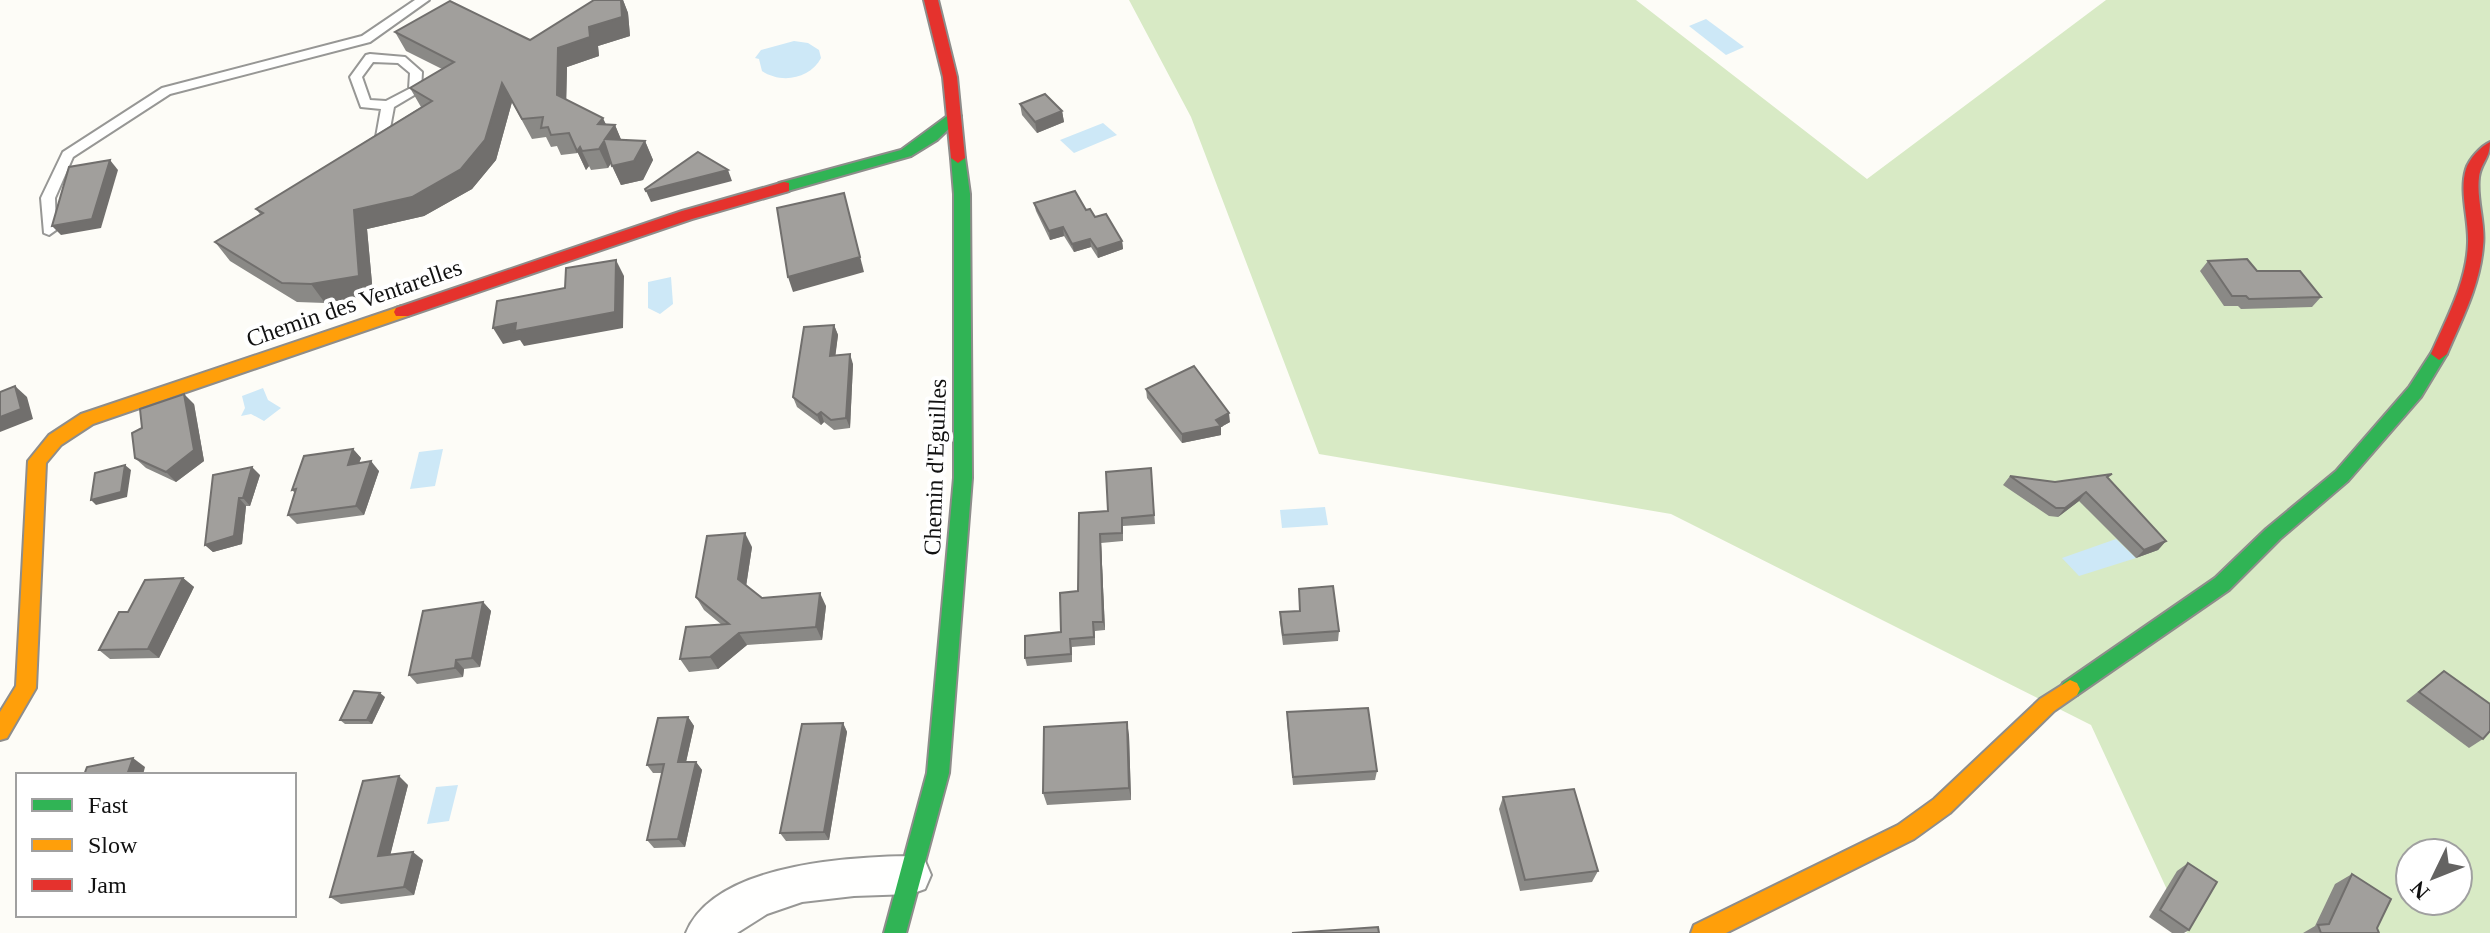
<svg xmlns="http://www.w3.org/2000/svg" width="2490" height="933" font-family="'Times New Roman',serif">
<rect width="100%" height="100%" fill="#fdfcf7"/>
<!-- forest -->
<path fill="#d8eac5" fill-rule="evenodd" d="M 1129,0 L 1636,0 L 1867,179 L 2106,0 L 2490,0 L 2490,933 L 2187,933 L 2091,725 L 1671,514 L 1319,454 L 1191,117 ZM 2410,853 L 2458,853 L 2458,901 L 2410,901 Z"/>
<!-- water -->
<g fill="#cde8f7">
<polygon points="1706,19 1744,47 1726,55 1689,26"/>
<path d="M 794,41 L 808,43 L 819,50 L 821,58 C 810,79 781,84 762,71 L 759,59 L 755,58 L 761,50 Z"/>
<polygon points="1103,123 1117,135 1074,153 1060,140"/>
<polygon points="671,277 673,304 660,314 648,308 648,282"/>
<polygon points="263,388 268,400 281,408 264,421 251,414 241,416 245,408 242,396"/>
<polygon points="443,449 435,486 410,489 419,452"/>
<polygon points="1325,507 1328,525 1282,528 1280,510"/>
<polygon points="2116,539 2136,558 2079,576 2062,558"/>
<polygon points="458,785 449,821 427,824 436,787"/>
</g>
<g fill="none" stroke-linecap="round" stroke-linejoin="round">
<!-- lane casing -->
<g stroke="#979795" stroke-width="4">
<g id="lane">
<polygon points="415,0 429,0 370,42 170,94 73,157 55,198 56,230 49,235 44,233 41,198 63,152 162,88 362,36"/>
<path d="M 370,54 L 405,57 L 422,72 L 421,91 L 394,107 L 388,139 L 370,150 L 363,146 L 376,137 L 381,109 L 361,107 L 350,77 L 366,55 ZM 373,62 L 398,63 L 410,73 L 409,89 L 386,101 L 370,100 L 362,77 Z"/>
</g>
</g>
<!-- street casing -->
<g stroke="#979795" stroke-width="4">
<path id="street" d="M 911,856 L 925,861 L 931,875 L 925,889 L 911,894 L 854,896 L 802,902 L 767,914 L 737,933 L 686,933 C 714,864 847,857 911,856 Z"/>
</g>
<!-- fast casing -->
<g stroke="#8e8d8b" stroke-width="4">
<g id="fast">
<polygon points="954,111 961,116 959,119 937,140 911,156 784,192 776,187 779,183 901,150"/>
<polygon points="958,153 965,158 970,194 972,478 949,773 906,933 884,933 927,773 954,478 954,194 951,158"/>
<polygon points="2439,348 2447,354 2421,397 2348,481 2280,539 2229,590 2077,695 2070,698 2063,695 2060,689 2063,683 2215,578 2266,529 2336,471 2409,387 2433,350"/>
</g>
</g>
<!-- slow casing -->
<g stroke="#8e8d8b" stroke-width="4">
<g id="slow">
<polygon points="402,306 408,308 410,312 408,316 93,424 61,445 46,463 36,688 7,738 0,740 0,712 16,686 28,461 49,435 81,414"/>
<polygon points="2070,680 2077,683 2080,689 2077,695 2054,711 1950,813 1914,839 1726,933 1691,933 1694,925 1898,825 1934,799 2040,699"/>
</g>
</g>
<!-- jam casing -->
<g stroke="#8e8d8b" stroke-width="4">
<g id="jam">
<polygon points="924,0 938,0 957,77 965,158 958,163 951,158 943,77"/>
<path d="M 2490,142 C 2490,159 2481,162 2479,177 C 2476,200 2486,224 2483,246 C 2480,285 2462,319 2447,354 L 2439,360 L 2431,354 C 2446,319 2467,282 2468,243 C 2469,219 2459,192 2466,169 C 2469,159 2481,146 2490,142 Z"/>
<polygon points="784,182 789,183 789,191 692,219 408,316 396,316 394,312 396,308 682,211"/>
</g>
</g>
<!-- lane -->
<use href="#lane" fill="#fffffe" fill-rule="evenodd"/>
<!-- street -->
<use href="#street" fill="#fffffe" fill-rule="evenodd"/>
<!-- fast -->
<use href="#fast" fill="#30b455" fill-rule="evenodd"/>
<!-- slow -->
<use href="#slow" fill="#ff9f0a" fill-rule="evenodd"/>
<!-- jam -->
<use href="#jam" fill="#e5322d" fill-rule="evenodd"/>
</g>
<!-- wall -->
<g fill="#8a8986">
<polygon points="594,0 623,0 628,13 630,36 598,46 599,56 567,67 566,99 606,124 615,125 621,140 645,141 653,160 643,180 621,185 611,163 608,168 591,170 589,166 586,170 578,153 561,155 557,146 551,147 546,137 532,139 512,102 496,160 472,189 424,216 367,229 373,294 325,303 297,302 230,261 215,242 260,214 256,209 421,107 410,88 442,69 406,51 395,32 530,40"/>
<polygon points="1020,104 1062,111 1064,122 1037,133 1022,115"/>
<polygon points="1034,203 1086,210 1122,241 1123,249 1098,258 1091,247 1074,252 1064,236 1050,240 1036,211"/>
<polygon points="2208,261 2257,271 2321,297 2312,307 2241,309 2238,306 2224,306 2200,271"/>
<polygon points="834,325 838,335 835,356 853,364 850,428 834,430 824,422 821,425 797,407 793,397"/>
<polygon points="1146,389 1230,422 1221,427 1221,435 1182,443 1147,398"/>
<polygon points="194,404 204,461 176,482 146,468 135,458"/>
<polygon points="353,449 361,458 359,463 379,471 364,515 297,524 288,515 295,493 292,490"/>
<polygon points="1151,468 1155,524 1123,526 1123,541 1101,543 1105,630 1095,631 1095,645 1072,647 1072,662 1027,666 1025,658 1061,632 1108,511"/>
<polygon points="213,475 260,475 250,506 246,506 242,544 213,552 205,545"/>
<polygon points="2010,476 2055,482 2108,478 2166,541 2158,550 2136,558 2079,501 2058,517 2049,516 2003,485"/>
<polygon points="752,547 746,586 762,598 826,606 822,640 747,645 718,669 689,672 680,659 722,625 704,610 696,597"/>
<polygon points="183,578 194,587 159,658 110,659 99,650"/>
<polygon points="1299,589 1339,631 1338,641 1283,645 1280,622 1280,612 1299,611"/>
<polygon points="483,602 491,611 480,667 464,669 463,677 417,684 409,675"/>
<polygon points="2444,671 2483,739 2469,748 2406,701"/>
<polygon points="385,697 372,724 345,724 340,720"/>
<polygon points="1287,712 1377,771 1375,780 1293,785 1287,721"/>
<polygon points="688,717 694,726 686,762 696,762 702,770 685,847 654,848 647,840 662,773 653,773 647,765"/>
<polygon points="843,723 847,732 829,840 786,841 780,833"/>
<polygon points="1129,735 1131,800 1047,805 1043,793"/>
<polygon points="408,785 390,855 423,860 414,895 341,904 330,897"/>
<polygon points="1503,797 1598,871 1592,882 1520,891 1499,809"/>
<polygon points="2188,863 2189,930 2184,933 2172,933 2149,917 2177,871"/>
<polygon points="2352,874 2379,933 2303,933 2315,926 2335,884"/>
</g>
<!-- shaded-wall -->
<g fill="#716f6d">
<polygon points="621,0 623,0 628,13 630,36 598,46 599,56 567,67 566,114 557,95 558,48 589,27"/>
<polygon points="502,83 512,102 496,160 472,189 424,216 367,229 373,294 325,303 311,284 354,210"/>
<polygon points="1062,111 1064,122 1037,133 1035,122"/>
<polygon points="603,118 610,133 615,125 623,144 614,158 598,124"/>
<polygon points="604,141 613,160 608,168 599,149"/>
<polygon points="645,141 653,160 643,180 621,185 612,166"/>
<polygon points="580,147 589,166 586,170 577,151"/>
<polygon points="110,160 118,170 101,228 61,235 52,226"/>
<polygon points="728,170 732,181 651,202 646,191"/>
<polygon points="844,193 864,272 793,292 788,277"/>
<polygon points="1063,227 1064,236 1050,240 1049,231"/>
<polygon points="1090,239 1091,247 1074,252 1072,244"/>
<polygon points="1122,241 1123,249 1098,258 1097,249"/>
<polygon points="616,260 624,276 623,328 524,346 520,340 503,344 493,328 516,323"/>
<polygon points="834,325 838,335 834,367 830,356"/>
<polygon points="850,354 853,364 850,428 846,418"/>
<polygon points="15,386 27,397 33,419 0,432 0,417"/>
<polygon points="184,394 194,404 204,461 176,482 166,472"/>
<polygon points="821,412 824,422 821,425 817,415"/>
<polygon points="1229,413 1230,422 1221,427 1221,435 1182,443 1182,434"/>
<polygon points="353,449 361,458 355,474 348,465"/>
<polygon points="371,461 379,471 364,515 356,506"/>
<polygon points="125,465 131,470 127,497 96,505 91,500"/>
<polygon points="252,467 260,475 250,506 243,498"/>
<polygon points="2086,492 2079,501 2058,517 2065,508"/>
<polygon points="239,498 246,506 242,544 213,552 205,545"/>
<polygon points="745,533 752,547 745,593 738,579"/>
<polygon points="1100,534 1101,543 1105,630 1103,622"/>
<polygon points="2166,541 2158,550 2136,558 2144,550"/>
<polygon points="183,578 194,587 159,658 148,649"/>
<polygon points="820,593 826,606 822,640 816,627"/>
<polygon points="483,602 491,611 480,667 472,658"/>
<polygon points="739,633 747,645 718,669 710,657"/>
<polygon points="456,660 464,669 463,677 455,668"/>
<polygon points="380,693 385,697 372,724 367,720"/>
<polygon points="688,717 694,726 684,771 678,762"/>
<polygon points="1127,722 1129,735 1131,800 1129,788"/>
<polygon points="843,723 847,732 829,840 824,832"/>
<polygon points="133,758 145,767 143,775 127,775"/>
<polygon points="696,762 702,770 685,847 678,839"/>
<polygon points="399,776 408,785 388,864 378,856"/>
<polygon points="413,852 423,860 414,895 404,887"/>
</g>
<!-- building -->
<g fill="#a19f9c" stroke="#716f6d" stroke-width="2">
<polygon points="594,0 621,0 622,17 589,27 590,37 558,48 557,95 603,118 598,124 615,125 605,139 645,141 634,161 612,166 604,141 599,149 582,151 580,147 577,151 569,133 551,135 548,127 541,128 543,117 522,119 502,83 485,140 461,169 412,197 354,210 359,276 311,284 282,283 215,242 263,213 256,209 432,101 410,88 454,62 395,32 450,1 530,40"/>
<polygon points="1045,94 1062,111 1035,122 1020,104"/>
<polygon points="698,152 728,170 646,191 645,189"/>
<polygon points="110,160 92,219 52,226 69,167"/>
<polygon points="1075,191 1086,210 1090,209 1095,217 1106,214 1122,241 1097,249 1090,239 1072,244 1063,227 1049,231 1034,203"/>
<polygon points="844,193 860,257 788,277 777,208"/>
<polygon points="2247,259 2257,271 2300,271 2321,297 2249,299 2246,296 2232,296 2208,261"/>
<polygon points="616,260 615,312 515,331 516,323 493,328 497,301 565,288 566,268"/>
<polygon points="834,325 830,356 850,354 846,418 831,420 821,412 817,415 793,397 804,327"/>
<polygon points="1194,366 1229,413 1216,420 1221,426 1182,434 1146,389"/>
<polygon points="15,386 21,409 0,417 0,392"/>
<polygon points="184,394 194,450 166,472 135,458 132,433 142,428 140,409"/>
<polygon points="353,449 348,465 371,461 356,506 288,515 296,489 292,490 304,456"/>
<polygon points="125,465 121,492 91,500 95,473"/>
<polygon points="252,467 243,498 239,498 234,536 205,545 213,475"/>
<polygon points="1151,468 1154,515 1122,518 1122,533 1100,534 1103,622 1093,622 1094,637 1070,639 1071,654 1025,658 1025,636 1061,632 1060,593 1078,591 1079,513 1108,511 1106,472"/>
<polygon points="2112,474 2107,477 2166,541 2144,550 2086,492 2065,508 2056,508 2010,476 2055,482"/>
<polygon points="745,533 738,579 762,598 820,593 816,627 739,633 710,657 680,659 686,627 729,624 696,597 707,536"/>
<polygon points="183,578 148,649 99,650 119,612 128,612 145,580"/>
<polygon points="1333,586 1339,631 1283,635 1280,612 1300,611 1299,589"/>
<polygon points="483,602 472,658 456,660 455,668 409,675 423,611"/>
<polygon points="2444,671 2490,704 2490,731 2483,739 2419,692"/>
<polygon points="354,691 380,693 367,720 340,720"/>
<polygon points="1368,708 1377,771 1293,777 1287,712"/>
<polygon points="688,717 678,762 696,762 678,839 647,840 664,764 647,765 658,718"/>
<polygon points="1127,722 1129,788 1043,793 1044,727"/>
<polygon points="843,723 824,832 780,833 802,724"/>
<polygon points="133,758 127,775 84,775 87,767"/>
<polygon points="399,776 378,856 413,852 404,887 330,897 363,781"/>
<polygon points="1574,789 1598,871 1525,880 1503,797"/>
<polygon points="2188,863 2217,882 2189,930 2160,910"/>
<polygon points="2352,874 2391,899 2377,928 2379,933 2321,933 2318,925 2329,924"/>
<polygon points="1378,927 1379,933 1292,933"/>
</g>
<g text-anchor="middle" stroke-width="8" stroke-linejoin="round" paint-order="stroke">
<!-- street labels -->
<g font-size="24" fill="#111" stroke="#fff">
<text transform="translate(354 303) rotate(-19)" y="8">Chemin des Ventarelles</text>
<text transform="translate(935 467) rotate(-88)" y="8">Chemin d'Eguilles</text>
</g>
</g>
<!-- legend -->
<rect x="16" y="773" width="280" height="144" fill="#ffffff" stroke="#a0a0a0" stroke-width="2"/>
<rect x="32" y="799" width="40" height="12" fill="#30b455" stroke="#a0a0a0" stroke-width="2"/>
<text x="88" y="813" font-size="24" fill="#111111">Fast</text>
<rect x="32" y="839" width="40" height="12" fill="#ff9f0a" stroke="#a0a0a0" stroke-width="2"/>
<text x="88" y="853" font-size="24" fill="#111111">Slow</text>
<rect x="32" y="879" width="40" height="12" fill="#e5322d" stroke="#a0a0a0" stroke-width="2"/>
<text x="88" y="893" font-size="24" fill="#111111">Jam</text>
<!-- north arrow -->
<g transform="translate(2434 877) rotate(227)"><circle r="38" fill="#ffffff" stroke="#a0a0a0" stroke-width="2"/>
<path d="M0-6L14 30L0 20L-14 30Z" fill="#646362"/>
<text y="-12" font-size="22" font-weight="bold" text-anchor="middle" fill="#111111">N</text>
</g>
</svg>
